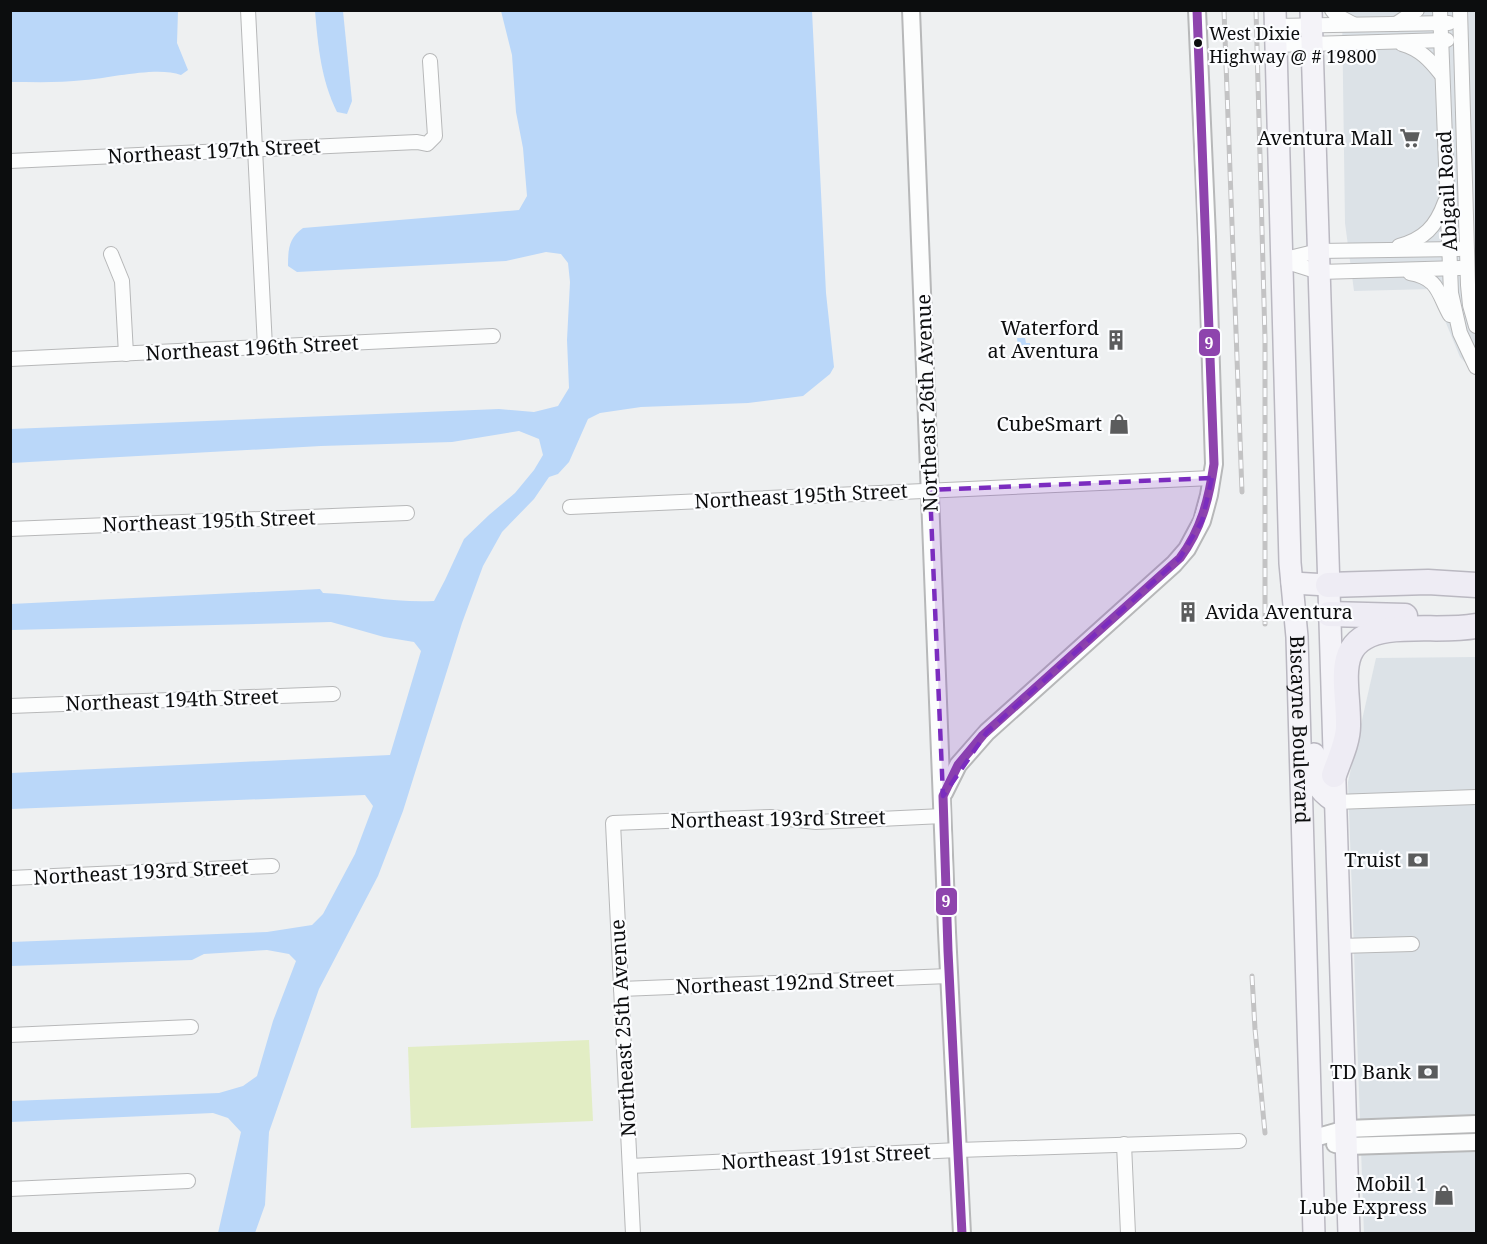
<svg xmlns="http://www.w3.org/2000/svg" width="1487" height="1244" font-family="'Noto Serif',serif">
<rect width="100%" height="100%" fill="#eef0f1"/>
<!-- built -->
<g fill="#dce2e7">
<polygon points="1342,11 1476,11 1476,374 1460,357 1432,289 1354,291 1345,223"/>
<polygon points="1476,657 1476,1233 1364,1234 1348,782 1376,658"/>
</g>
<!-- green -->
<polygon fill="#e2edc4" points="589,1040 593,1121 411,1128 408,1047"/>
<!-- water -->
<g fill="#bad7f9">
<path d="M 11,10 L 178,11 L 177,43 L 188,70 L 181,75 C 158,66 110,78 85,80 C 60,83 35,82 11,82 Z"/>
<path d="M 315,11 L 343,11 L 352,101 L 347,114 L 337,112 C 321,80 318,46 315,11 Z"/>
<path d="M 501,11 L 812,11 L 826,293 L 834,367 L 830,374 L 803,396 L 748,403 L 641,407 L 600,413 L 588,419 L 569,462 L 558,474 L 549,477 L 534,499 L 502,532 L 483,566 L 462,623 L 403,811 L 378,876 L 319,989 L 269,1132 L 265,1205 L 255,1233 L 218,1233 L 241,1132 L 228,1118 L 213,1113 L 11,1122 L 11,1101 L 219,1093 L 243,1086 L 257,1076 L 273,1021 L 296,961 L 289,954 L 267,950 L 204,954 L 192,960 L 11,966 L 11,942 L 267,932 L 312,925 L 323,914 L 355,854 L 373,806 L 365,795 L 11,809 L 11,773 L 390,755 L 421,651 L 414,642 L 384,637 L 331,622 L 11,630 L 11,604 L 320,589 L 323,593 C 361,595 396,603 434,601 L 445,580 L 464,539 L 489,515 L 515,493 L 534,470 L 543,455 L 539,439 L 519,431 L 452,442 L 321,446 L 11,463 L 11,429 L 499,409 L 534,412 L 558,406 L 569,388 L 567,340 L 570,282 L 568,263 L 561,254 L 546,252 L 506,261 L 297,272 L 288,266 C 288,249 289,238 303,228 L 519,210 L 527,196 L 523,148 L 516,112 L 512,55 Z"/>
<polygon points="1017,338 1025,338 1026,343 1030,343 1030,348 1026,349 1026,355 1023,355 1018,348"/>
</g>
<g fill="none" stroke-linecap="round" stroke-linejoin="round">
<!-- minor casing -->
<g stroke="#b7b8b9" stroke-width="16">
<g id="minor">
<polyline points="248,10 265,347"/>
<polyline points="1332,10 1336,15 1353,24"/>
<polyline points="1440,10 1451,293 1460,333 1476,367"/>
<polyline points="1460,10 1468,285 1470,305 1476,326"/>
<polyline points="1396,24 1417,10"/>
<polyline points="1275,26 1449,23"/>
<path d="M 1402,44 C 1420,49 1430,60 1441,74"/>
<polyline points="1275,45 1447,40"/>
<polyline points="10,161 417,142 427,144 435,136 430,61"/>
<path d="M 1399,246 C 1424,239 1436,227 1445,202"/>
<polyline points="111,254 122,281 126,354"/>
<polyline points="1281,260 1319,272 1460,268"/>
<polyline points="1281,260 1318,251 1459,249"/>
<path d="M 1410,273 C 1439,278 1438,294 1450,315"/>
<polyline points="10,359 493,336"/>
<polyline points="570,507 1212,478"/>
<polyline points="10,529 407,513"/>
<polyline points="10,706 333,694"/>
<polyline points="1335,802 1476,797"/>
<polyline points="10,878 272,866"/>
<polyline points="1339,946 1412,944"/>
<polyline points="621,989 949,976"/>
<polyline points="10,1035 191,1027"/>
<polyline points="1124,1144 1128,1234"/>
<polyline points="630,1166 958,1150 1239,1141"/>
<polyline points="10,1189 188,1181"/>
<polyline points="633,1234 613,823 771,817 816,822 943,816"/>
</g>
</g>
<!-- tertiary casing -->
<g stroke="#b7b8b9" stroke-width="20">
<g id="tertiary">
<polyline points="911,10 947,932 962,1234"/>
<polyline points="944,793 958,765 987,732 1174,564 1187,549 1202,521 1209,495 1214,464 1207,237 1197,10"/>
<polyline points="1311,1139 1346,1129 1476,1124"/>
<polyline points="1335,1144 1347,1146 1476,1142"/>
</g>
</g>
<!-- primary casing -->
<g stroke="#bab8c1" stroke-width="24">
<g id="primary">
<path id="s1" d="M 1275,10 L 1290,563 L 1297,637 L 1314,1234"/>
<polyline points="1311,10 1349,1234"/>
<polyline points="1292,583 1328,585"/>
<path d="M 1314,754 C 1315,781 1312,786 1335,802"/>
</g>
</g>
<!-- motorway casing -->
<g stroke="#bab8c1" stroke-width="27">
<g id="motorway">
<polyline points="1328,585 1428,582 1476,585"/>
<polyline points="1329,614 1405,616"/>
<path d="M 1334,775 C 1339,760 1348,742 1348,726 C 1349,684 1330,638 1388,630 C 1418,626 1448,631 1476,626"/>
</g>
</g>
<!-- minor -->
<use href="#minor" stroke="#fcfdfd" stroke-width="14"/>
<!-- tertiary -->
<use href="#tertiary" stroke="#fcfdfd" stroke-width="16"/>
<!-- primary -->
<use href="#primary" stroke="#f4f3f8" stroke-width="21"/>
<!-- motorway -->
<use href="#motorway" stroke="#eeecf4" stroke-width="24"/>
<!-- rail casing -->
<g stroke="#c3c3c4" stroke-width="5">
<g id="rail">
<polyline points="1224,10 1242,492"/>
<polyline points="1256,10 1265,339 1265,624"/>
<polyline points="1252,976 1255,1029 1265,1133"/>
</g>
</g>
<!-- rail -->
<use href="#rail" stroke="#fcfdff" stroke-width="3" stroke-dasharray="9" stroke-linecap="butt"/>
<!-- bus-1 casing -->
<g stroke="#fcfdff" stroke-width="14">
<path id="bus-1" d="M 962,1234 L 948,951 L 943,796 L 958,765 L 983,735 L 1180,558 C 1201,530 1209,499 1214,464 L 1197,10"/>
</g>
<!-- bus-1 -->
<use href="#bus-1" stroke="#8e44ad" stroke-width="9"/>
</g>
<!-- marked area -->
<path fill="#7b2cbf" fill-opacity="0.2" stroke="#7b2cbf" stroke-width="4.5" stroke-dasharray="12 8" stroke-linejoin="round" d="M 1212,478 L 1202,521 L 1180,558 L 987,732 L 943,796 L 930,490 Z"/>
<!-- icons -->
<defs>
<g id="supermarket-bare" transform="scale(1.62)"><path d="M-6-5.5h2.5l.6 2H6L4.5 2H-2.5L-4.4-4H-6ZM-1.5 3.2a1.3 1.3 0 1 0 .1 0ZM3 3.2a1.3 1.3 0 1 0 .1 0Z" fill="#5b5c5d" stroke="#fcfdff" stroke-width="2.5" paint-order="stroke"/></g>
<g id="building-bare" transform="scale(1.62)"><path d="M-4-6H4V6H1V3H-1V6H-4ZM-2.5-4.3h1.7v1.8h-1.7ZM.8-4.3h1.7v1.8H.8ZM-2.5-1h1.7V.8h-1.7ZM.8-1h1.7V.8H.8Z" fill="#5b5c5d" stroke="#fcfdff" stroke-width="2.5" paint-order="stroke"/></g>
<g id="shop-bare" transform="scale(1.62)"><path d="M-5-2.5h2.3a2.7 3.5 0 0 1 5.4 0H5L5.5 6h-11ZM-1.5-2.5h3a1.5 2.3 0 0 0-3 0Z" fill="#5b5c5d" stroke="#fcfdff" stroke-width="2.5" paint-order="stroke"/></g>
<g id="bank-bare" transform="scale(1.62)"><path d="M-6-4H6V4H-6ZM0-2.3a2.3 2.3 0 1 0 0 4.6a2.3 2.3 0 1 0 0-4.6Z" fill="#5b5c5d" stroke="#fcfdff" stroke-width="2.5" paint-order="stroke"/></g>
</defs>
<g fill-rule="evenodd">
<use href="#supermarket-bare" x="1410" y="138"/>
<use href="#building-bare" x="1116" y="340"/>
<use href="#shop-bare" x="1119" y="424"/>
<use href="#building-bare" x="1188" y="612"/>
<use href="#bank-bare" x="1418" y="860"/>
<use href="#bank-bare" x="1428" y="1072"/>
<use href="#shop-bare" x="1444" y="1195"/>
</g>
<!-- markers -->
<circle fill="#0c0d0e" stroke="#fcfdff" stroke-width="2" cx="1198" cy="43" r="5"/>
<g text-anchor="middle" stroke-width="4.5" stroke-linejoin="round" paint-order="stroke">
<!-- bus labels -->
<g font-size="18" fill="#0c0d0e" stroke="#fcfdff" text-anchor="start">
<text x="1209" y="40">West Dixie<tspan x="1209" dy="23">Highway @ # 19800</tspan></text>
</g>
<!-- poi labels -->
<g font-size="20" fill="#0c0d0e" stroke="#fcfdff" text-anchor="end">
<text x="1393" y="145">Aventura Mall</text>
<text x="1099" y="335">Waterford<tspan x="1099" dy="23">at Aventura</tspan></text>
<text x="1102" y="431">CubeSmart</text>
<text x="1205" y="619" text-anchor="start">Avida Aventura</text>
<text x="1401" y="867">Truist</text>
<text x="1411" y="1079">TD Bank</text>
<text x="1427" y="1191">Mobil 1<tspan x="1427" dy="23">Lube Express</tspan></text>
</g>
<!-- street labels -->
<g font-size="20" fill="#0c0d0e" stroke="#fcfdff">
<text transform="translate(214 151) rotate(-3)" y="7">Northeast 197th Street</text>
<text transform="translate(1447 191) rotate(-93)" y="7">Abigail Road</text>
<text transform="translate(252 348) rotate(-3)" y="7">Northeast 196th Street</text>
<text transform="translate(927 403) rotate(-92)" y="7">Northeast 26th Avenue</text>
<text transform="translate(801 496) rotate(-3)" y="7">Northeast 195th Street</text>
<text transform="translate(209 521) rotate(-2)" y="7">Northeast 195th Street</text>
<text transform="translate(172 700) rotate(-2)" y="7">Northeast 194th Street</text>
<text dy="7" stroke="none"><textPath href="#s1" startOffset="720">Biscayne Boulevard</textPath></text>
<text transform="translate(778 819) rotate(-1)" y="7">Northeast 193rd Street</text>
<text transform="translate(141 872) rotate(-3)" y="7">Northeast 193rd Street</text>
<text transform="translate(785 983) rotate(-2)" y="7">Northeast 192nd Street</text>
<text transform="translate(623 1028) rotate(-93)" y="7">Northeast 25th Avenue</text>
<text transform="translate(826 1157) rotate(-3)" y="7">Northeast 191st Street</text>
</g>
</g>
<g stroke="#fcfdff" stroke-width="2">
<rect x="1198" y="328" width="23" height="29" rx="6" fill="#8e44ad"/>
<rect x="935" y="887" width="23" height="29" rx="6" fill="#8e44ad"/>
</g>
<g font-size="16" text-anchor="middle" font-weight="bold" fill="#fff">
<text x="1209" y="349">9</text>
<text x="946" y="907">9</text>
</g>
<!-- border -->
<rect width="1487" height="1244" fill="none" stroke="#0c0d0e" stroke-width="24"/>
</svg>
